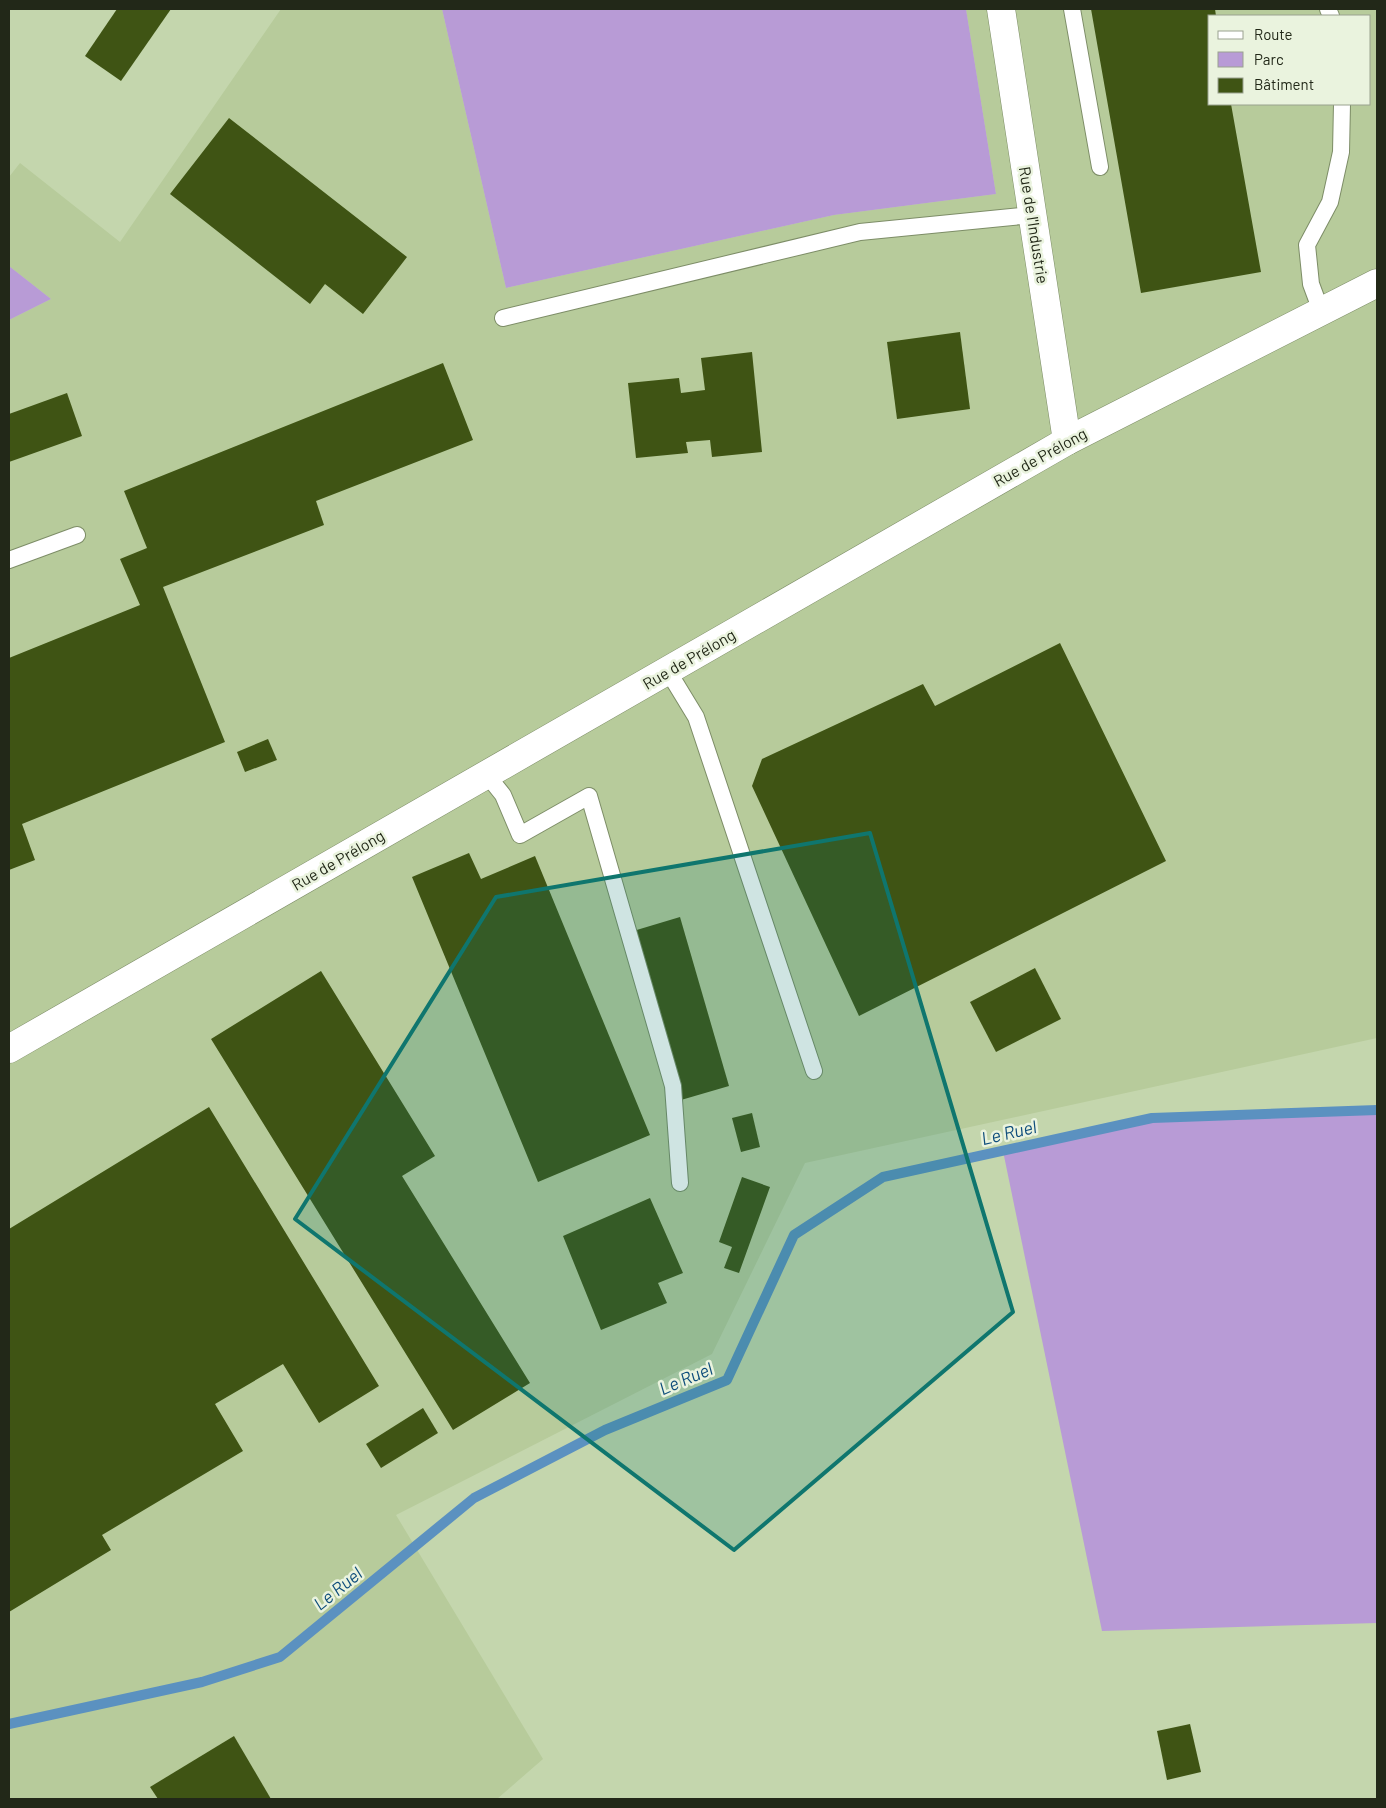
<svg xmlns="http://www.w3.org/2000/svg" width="1386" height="1808" font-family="Barlow,sans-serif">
<rect width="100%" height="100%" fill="#c4d6ad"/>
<!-- built -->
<path fill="#b7cb9b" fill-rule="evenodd" d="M 281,9 L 442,9 L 506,288 L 834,215 L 996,194 L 966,9 L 1377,9 L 1377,1038 L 805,1163 L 712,1354 L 396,1515 L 543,1759 L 497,1799 L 9,1799 L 9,320 L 51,299 L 9,266 L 9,177 L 20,163 L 120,242 ZM 1210,16 L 1370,16 L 1370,104 L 1210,104 Z"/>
<!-- green -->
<g fill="#b89bd6">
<polygon points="442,9 966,9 996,194 834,215 506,288"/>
<polygon points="9,266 51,299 9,320"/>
<polygon points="1377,1110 1377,1623 1102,1631 1003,1151 1152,1118"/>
</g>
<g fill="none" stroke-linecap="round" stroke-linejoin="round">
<!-- stream -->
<polyline stroke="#5b91c0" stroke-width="10" points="9,1724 202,1682 280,1657 474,1498 605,1430 727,1380 794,1235 883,1177 1152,1118 1377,1110"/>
</g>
<!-- building -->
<g fill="#3f5414">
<polygon points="117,9 171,9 121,81 85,56"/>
<polygon points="1091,9 1215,9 1216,16 1210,16 1210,104 1231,104 1261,272 1141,293"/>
<polygon points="229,118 407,257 363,314 325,284 310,304 170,194"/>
<polygon points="960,332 970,409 897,419 887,342"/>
<polygon points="752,352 762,452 712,457 710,440 686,442 688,453 636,458 628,383 679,378 681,393 705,390 701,358"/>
<polygon points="443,363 473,440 316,501 324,525 163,587 225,742 22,824 35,860 9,870 9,658 140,605 120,559 147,548 124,491"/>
<polygon points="67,393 82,436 9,462 9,414"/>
<polygon points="1060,643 1166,861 859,1016 752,786 762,759 923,684 935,706"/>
<polygon points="268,739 277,760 245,772 237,752"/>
<polygon points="469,853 481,879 535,856 650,1135 538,1182 412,877"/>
<polygon points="680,917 729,1086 681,1100 630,932"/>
<polygon points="1035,968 1061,1019 996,1052 970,1002"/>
<polygon points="321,971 435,1156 402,1176 530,1383 453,1430 211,1039"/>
<polygon points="209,1107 379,1386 319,1423 283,1364 215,1404 243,1451 102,1535 111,1550 9,1612 9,1229"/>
<polygon points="752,1113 760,1147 741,1152 732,1118"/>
<polygon points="742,1177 770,1187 739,1273 724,1268 732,1247 719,1242"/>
<polygon points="650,1198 683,1273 658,1283 667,1303 601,1330 563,1236"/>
<polygon points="423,1408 438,1433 381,1468 366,1444"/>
<polygon points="1190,1724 1201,1772 1167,1780 1157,1731"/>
<polygon points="234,1736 271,1799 158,1799 150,1787"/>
</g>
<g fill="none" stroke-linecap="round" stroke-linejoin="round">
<!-- service casing -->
<g stroke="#7d8d67" stroke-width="18">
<g id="service">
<polyline points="1072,9 1100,167"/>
<polyline points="1328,9 1331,16"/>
<polyline points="1321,311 1311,284 1307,245 1330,202 1341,152 1342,104"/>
<polyline points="503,318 860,232 1032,215"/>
<polyline points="9,560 77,535"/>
<polyline points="668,671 696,717 814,1071"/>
<polyline points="487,775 503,795 520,835 589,796 673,1086 680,1183"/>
</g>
</g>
<!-- minor casing -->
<g stroke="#7d8d67" stroke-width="29">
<g id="minor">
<polyline points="1001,9 1067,441"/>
<polyline points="9,1049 1067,441 1377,283"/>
</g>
</g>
<!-- service -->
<use href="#service" stroke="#fff" stroke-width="16"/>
<!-- minor -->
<use href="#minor" stroke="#fff" stroke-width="28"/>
</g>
<!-- marked area -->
<path fill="#0f766e" fill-opacity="0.2" stroke="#0f766e" stroke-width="4" stroke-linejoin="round" d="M 870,833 L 1013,1312 L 734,1550 L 295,1219 L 496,897 Z"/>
<g text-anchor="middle" stroke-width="5" stroke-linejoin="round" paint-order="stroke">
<!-- street labels -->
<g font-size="16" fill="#222818" stroke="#eaf3de">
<text transform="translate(1034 225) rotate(81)" y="6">Rue de l'Industrie</text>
<text transform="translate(1040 457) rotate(-29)" y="6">Rue de Prélong</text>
<text transform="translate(689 659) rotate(-30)" y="6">Rue de Prélong</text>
<text transform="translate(338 860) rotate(-30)" y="6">Rue de Prélong</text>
</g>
<!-- water labels -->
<g font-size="18" font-style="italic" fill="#0e4d7b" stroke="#eaf3de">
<text transform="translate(1009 1133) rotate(-13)" y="6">Le Ruel</text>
<text transform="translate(686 1379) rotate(-23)" y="6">Le Ruel</text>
<text transform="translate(338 1589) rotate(-39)" y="6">Le Ruel</text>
</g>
</g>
<!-- border -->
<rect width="1386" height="1808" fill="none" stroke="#222818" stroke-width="20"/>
<!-- legend -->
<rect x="1208" y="15" width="162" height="90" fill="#eaf3de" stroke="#9aa28f"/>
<rect x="1218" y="31" width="25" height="8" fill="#ffffff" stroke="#9aa28f"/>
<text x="1254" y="40" font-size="15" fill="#222818">Route</text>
<rect x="1218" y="52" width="25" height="15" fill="#b89bd6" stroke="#9aa28f"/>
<text x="1254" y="65" font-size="15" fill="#222818">Parc</text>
<rect x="1218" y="78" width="25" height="15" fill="#3f5414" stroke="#9aa28f"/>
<text x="1254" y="90" font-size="15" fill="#222818">Bâtiment</text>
</svg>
